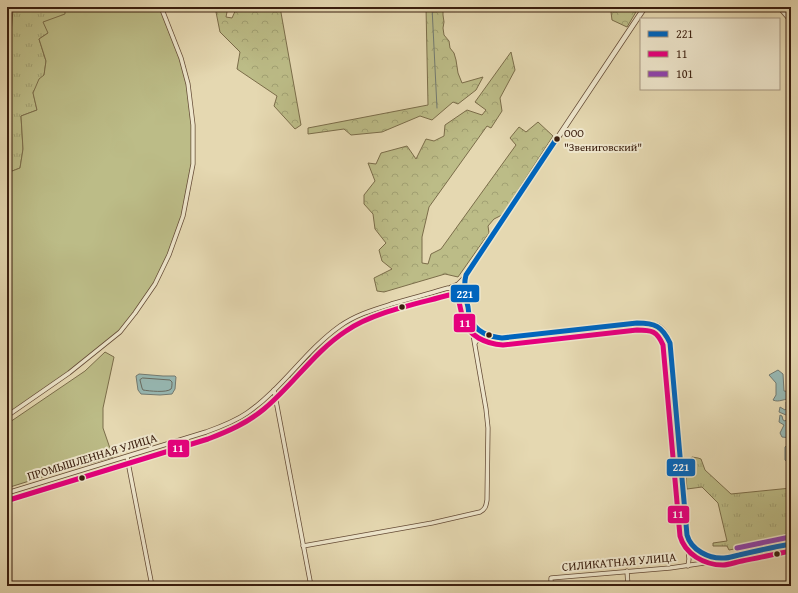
<svg xmlns="http://www.w3.org/2000/svg" width="798" height="593" font-family="'Gentium Book Plus',serif">
<defs>
<pattern id="grass-tufts" width="24" height="20" patternUnits="userSpaceOnUse"><rect width="24" height="20" fill="#bcbc87"/><path d="M3 7l-1-3M5 7V3M7 7l1-3M15 17l-1-3M17 17v-4M19 17l1-3" fill="none" stroke="#a2a173"/></pattern>
<pattern id="forest-crowns" width="20" height="18" patternUnits="userSpaceOnUse"><rect width="20" height="18" fill="#bcbc87"/><path d="M2 6a3 3 0 1 1 6 0M12 15a3 3 0 1 1 6 0" fill="none" stroke="#a2a173"/></pattern>
</defs>
<rect width="100%" height="100%" fill="#e5d8b1"/>
<filter id="stains"><feTurbulence type="fractalNoise" baseFrequency=".005" numOctaves="4"/><feColorMatrix values="0 0 0 0 .2 0 0 0 0 .09 0 0 0 0 .02 0 0 0 .5 -.17"/></filter>
<radialGradient id="worn" r=".72"><stop offset=".6" stop-color="#630" stop-opacity="0"/><stop offset="1" stop-color="#630" stop-opacity=".3"/></radialGradient>
<!-- grass -->
<g fill="url(#grass-tufts)" stroke="#7b6d4a">
<polygon points="12,7 65,7 66,14 48,33 39,39 46,61 44,76 33,92 37,110 21,116 23,149 20,168 7,173 7,84 13,9"/>
<polygon points="310,356 312,356 313,358 291,379 290,378 290,376"/>
<polygon points="692,457 698,458 701,459 705,470 731,494 791,488 791,538 729,550 727,546 713,546 713,543 727,541 718,503 702,487 687,489 685,467 686,462"/>
</g>
<!-- forest -->
<g fill="url(#forest-crowns)" stroke="#7b6d4a">
<polygon points="215,7 228,7 226,17 232,18 237,7 280,7 301,125 295,129 274,106 277,96 237,69 240,52 220,32"/>
<polygon points="426,7 443,7 443,15 444,22 443,28 444,35 449,41 450,48 454,53 456,60 458,73 462,83 483,77 476,90 458,104 453,102 432,120 420,116 382,132 351,135 344,129 308,134 308,128 428,105"/>
<polygon points="614,7 639,7 627,27 612,20 611,12"/>
<polygon points="511,52 515,70 500,98 502,111 491,128 487,126 429,207 422,237 422,263 428,264 431,254 441,249 516,145 510,138 519,127 526,132 538,122 553,136 502,215 494,219 488,226 489,233 458,277 445,274 384,292 377,291 374,278 392,269 382,261 379,250 386,243 375,229 373,214 364,204 364,195 375,181 368,163 376,164 381,153 407,146 416,159 426,139 434,141 444,136 445,125 467,110 482,115 486,110 475,102"/>
</g>
<!-- garden -->
<g fill="#bcbc87" stroke="#7b6d4a">
<polygon points="65,7 161,7 165,16 188,84 193,125 193,164 183,216 169,255 155,284 120,332 69,373 7,416 7,173 20,168 23,149 21,116 37,110 33,93 39,79 44,75 46,61 39,39 48,33 43,22 65,14"/>
<polygon points="105,352 114,357 103,408 103,428 113,457 61,471 7,488 7,424 85,371"/>
</g>
<!-- water -->
<g fill="#97b8b3" stroke="#727a71">
<path d="M 778,370 L 783,374 L 784,391 L 791,392 L 791,399 C 785,398 779,403 773,400 L 776,395 L 776,383 L 769,375 Z"/>
<polygon points="139,374 163,376 175,376 176,377 175,389 172,394 160,395 141,394 138,390 136,376"/>
<polygon points="786,402 790,402 790,407 791,408 791,412 786,415 779,412 780,407 785,410 786,409"/>
<polygon points="780,415 782,416 783,420 785,421 791,416 791,438 782,437 780,433 784,425 779,422"/>
<polygon points="791,441 791,464 789,464 785,460 785,447"/>
</g>
<g fill="none" stroke-linecap="round" stroke-linejoin="round">
<!-- shore -->
<path stroke="#686b60" stroke-width="1" d="M 143,378 L 170,380 L 172,382 C 172,384 172,388 171,389 C 167,393 149,391 143,390 L 142,388 L 140,380 Z"/>
<!-- stream -->
<polyline stroke="#727a71" stroke-width="1" points="432,7 437,108"/>
<!-- minor casing -->
<g stroke="#654c37" stroke-width="5">
<g id="minor">
<polyline points="779,7 791,21"/>
<polyline points="451,287 458,284 465,277"/>
<path d="M 475,343 C 478,338 483,336 489,336"/>
<polyline points="274,390 311,586"/>
<polyline points="7,416 69,373 120,332 135,313 155,284 169,255 183,216 193,164 193,125 188,84 181,58 161,7"/>
<polyline points="127,457 152,586"/>
<path d="M 7,493 L 206,432 C 220,427 234,422 247,413 C 282,389 305,351 340,326 C 357,314 376,309 395,303 C 413,298 431,293 448,288 C 455,288 460,289 464,295"/>
<polyline points="687,539 689,559 688,566"/>
<path d="M 303,546 L 432,523 L 480,512 C 486,509 486,505 487,500 L 488,428 L 486,409 L 471,323"/>
<polyline points="627,571 628,586"/>
<polyline points="551,586 551,578 670,568 711,562 722,558"/>
</g>
</g>
<!-- tertiary casing -->
<g stroke="#654c37" stroke-width="6">
<path id="tertiary" d="M 645,7 L 466,275 C 462,288 466,300 469,313 C 470,316 470,320 472,322 C 477,332 491,338 502,338 L 637,323 C 656,323 663,325 670,343 L 687,535 C 689,550 710,558 724,558 C 730,557 736,555 742,554 C 758,551 775,547 791,544"/>
</g>
<!-- minor -->
<use href="#minor" stroke="#eee6cc" stroke-width="3.5"/>
<!-- tertiary -->
<use href="#tertiary" stroke="#eee6cc" stroke-width="4.5"/>
<!-- bus-1 casing -->
<g stroke="#eee6cc" stroke-width="8">
<path id="bus-1" d="M 557,138 L 466,275 C 463,286 465,296 468,307 C 468,311 469,315 471,319 C 475,332 490,337 502,338 L 637,323 C 655,323 662,326 670,343 L 687,535 C 691,550 709,559 724,558 C 729,558 734,556 739,555 C 756,551 774,547 791,544"/>
</g>
<!-- bus-2 casing -->
<g stroke="#eee6cc" stroke-width="8">
<path id="bus-2" d="M 9,500 L 208,439 C 229,431 247,423 264,409 C 293,385 314,352 346,331 C 373,312 417,304 449,295 C 452,295 456,295 458,298 C 460,305 461,312 463,319 C 468,336 486,344 503,345 L 637,330 C 652,330 657,331 663,345 L 680,536 C 685,554 704,565 723,565 C 729,565 736,562 742,561 C 758,558 775,554 791,551"/>
</g>
<!-- bus-3 casing -->
<g stroke="#eee6cc" stroke-width="8">
<polyline id="bus-3" points="737,548 790,537"/>
</g>
<!-- bus-1 -->
<use href="#bus-1" stroke="#0065bd" stroke-width="5"/>
<!-- bus-2 -->
<use href="#bus-2" stroke="#e5007d" stroke-width="5"/>
<!-- bus-3 -->
<use href="#bus-3" stroke="#8e44ad" stroke-width="5"/>
</g>
<!-- markers -->
<g fill="#3a1e0e" stroke="#eee6cc" stroke-width="1.5">
<circle cx="557" cy="139" r="3.5"/>
<circle cx="402" cy="307" r="3.5"/>
<circle cx="489" cy="335" r="3.5"/>
<circle cx="82" cy="478" r="3.5"/>
<circle cx="777" cy="554" r="3.5"/>
</g>
<g text-anchor="middle" stroke-width="4" stroke-linejoin="round" paint-order="stroke">
<!-- bus labels -->
<g font-size="11" fill="#3a1e0e" stroke="#eee6cc" text-anchor="start">
<text x="564" y="137">ООО<tspan x="564" dy="14">"Звениговский"</tspan></text>
</g>
<!-- street labels -->
<g font-size="12" fill="#3a1e0e" stroke="#eee6cc">
<text transform="translate(92 457) rotate(-17)" y="4">ПРОМЫШЛЕННАЯ УЛИЦА</text>
<text transform="translate(619 562) rotate(-5)" y="4">СИЛИКАТНАЯ УЛИЦА</text>
</g>
</g>
<g stroke="#eee6cc" stroke-width="1.5">
<rect x="450" y="284" width="30" height="19" rx="4" fill="#0065bd"/>
<rect x="453" y="313" width="23" height="20" rx="4" fill="#e5007d"/>
<rect x="167" y="439" width="23" height="19" rx="4" fill="#e5007d"/>
<rect x="666" y="458" width="30" height="19" rx="4" fill="#0065bd"/>
<rect x="667" y="505" width="23" height="19" rx="4" fill="#e5007d"/>
</g>
<g font-size="11" text-anchor="middle" font-weight="bold" fill="#fff">
<text x="465" y="298">221</text>
<text x="465" y="327">11</text>
<text x="178" y="452">11</text>
<text x="681" y="471">221</text>
<text x="678" y="518">11</text>
</g>
<!-- margin -->
<rect width="798" height="593" fill="none" stroke="#e5d8b1" stroke-width="24"/>
<rect x="8" y="8" width="782" height="577" fill="none" stroke="#3a1e0e" stroke-width="2"/>
<rect x="12" y="12" width="774" height="569" fill="none" stroke="#3a1e0e"/>
<!-- legend -->
<rect x="640" y="18" width="140" height="72" fill="#eee6cc" stroke="#a69680"/>
<rect x="648" y="31" width="20" height="6" fill="#0065bd" stroke="#a69680"/>
<text x="676" y="38" font-size="12" fill="#3a1e0e">221</text>
<rect x="648" y="51" width="20" height="6" fill="#e5007d" stroke="#a69680"/>
<text x="676" y="58" font-size="12" fill="#3a1e0e">11</text>
<rect x="648" y="71" width="20" height="6" fill="#8e44ad" stroke="#a69680"/>
<text x="676" y="78" font-size="12" fill="#3a1e0e">101</text>
<rect width="100%" height="100%" filter="url(#stains)"/>
<rect width="100%" height="100%" fill="url(#worn)"/>
</svg>
